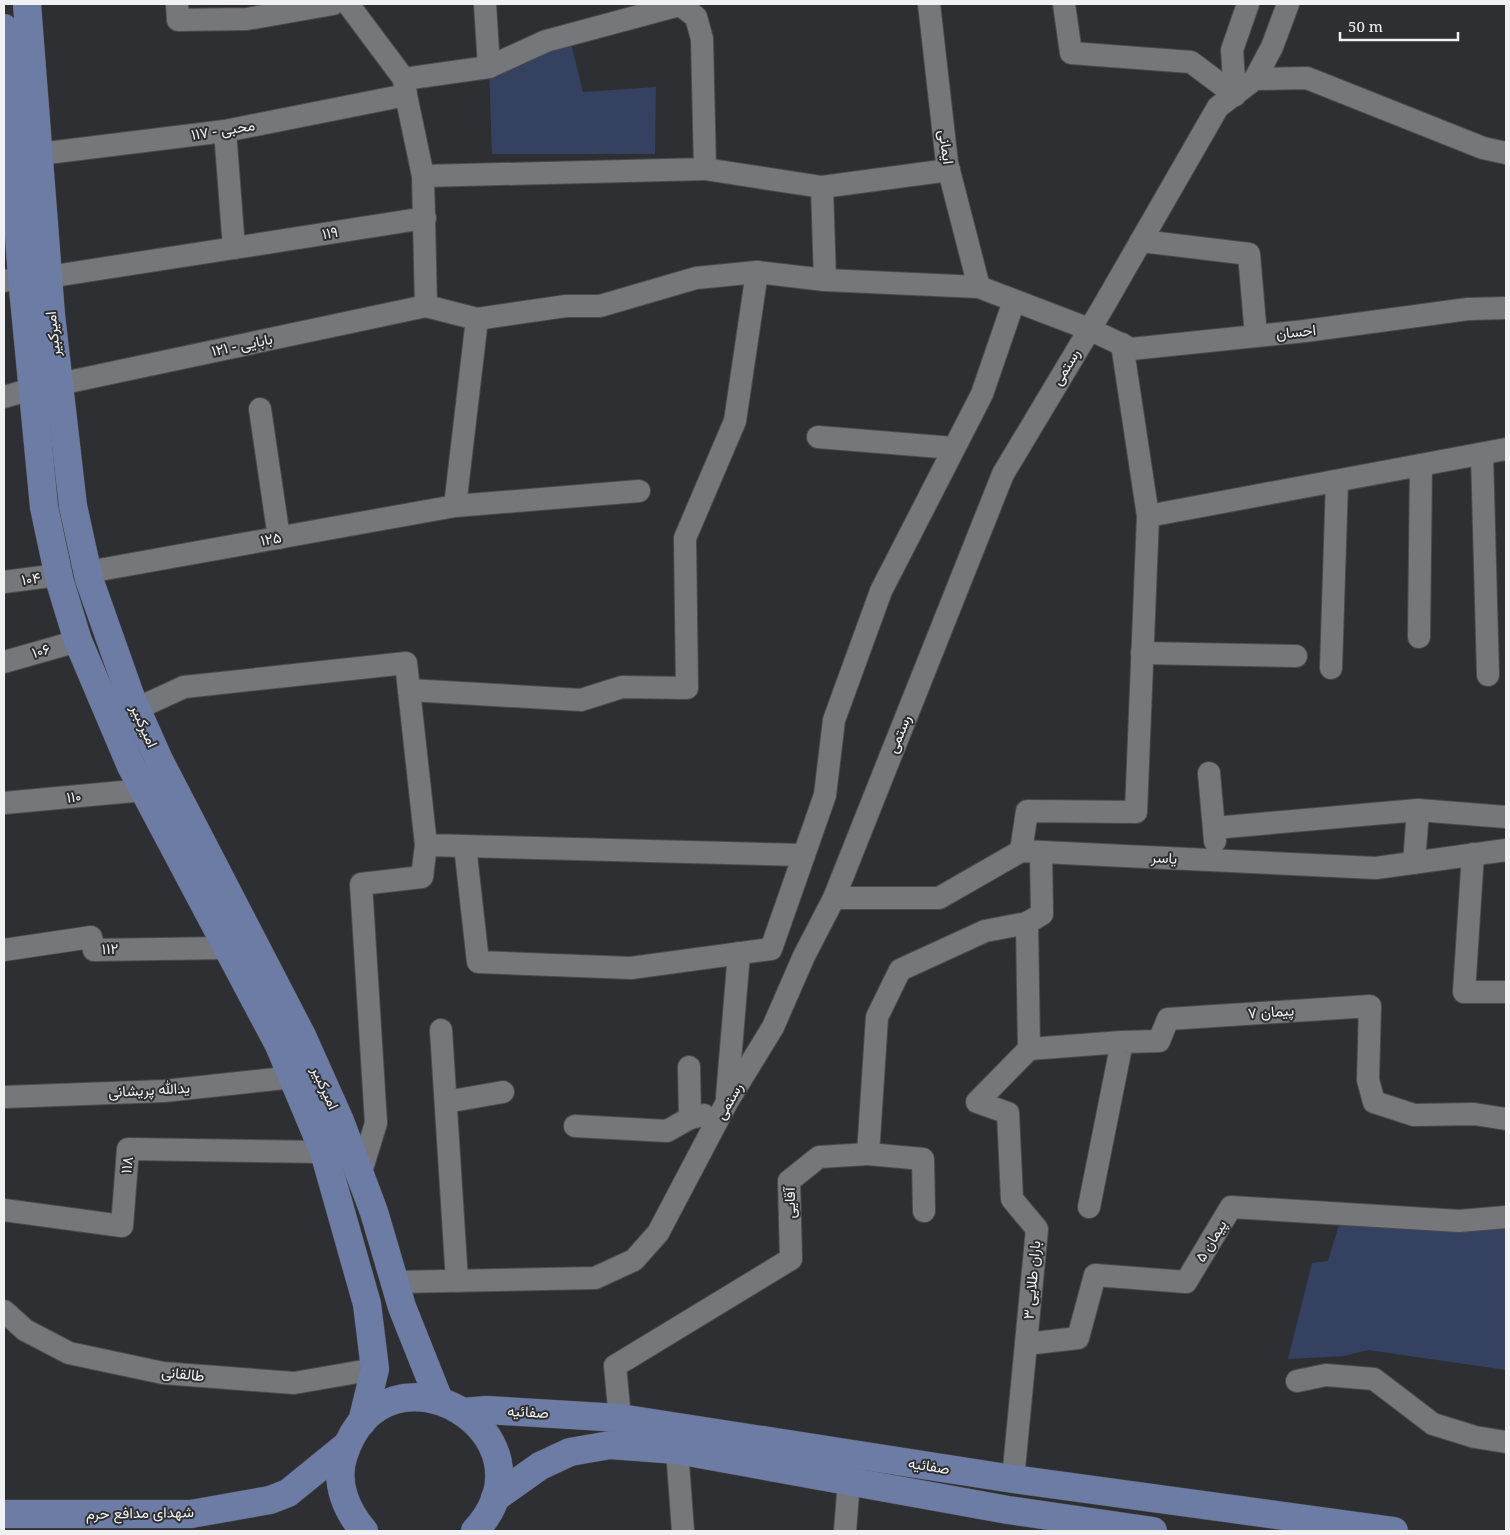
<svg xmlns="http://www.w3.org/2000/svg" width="1510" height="1535" font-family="'Noto Serif',Vazirmatn,serif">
<rect width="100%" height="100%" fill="#2e2f32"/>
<!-- green -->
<g fill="#344160">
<polygon points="569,35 583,92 656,87 655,154 492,154 489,67"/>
<polygon points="1506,1207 1506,1370 1368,1350 1344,1356 1288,1359 1312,1263 1328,1261 1340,1221"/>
</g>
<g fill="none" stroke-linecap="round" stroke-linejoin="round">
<!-- minor casing -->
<g stroke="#4b4b4e" stroke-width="24">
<g id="minor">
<polyline points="177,4 178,20 247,19 333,4"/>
<polyline points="348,4 404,79"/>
<polyline points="485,4 489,67"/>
<polyline points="929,4 947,163 979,287"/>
<polyline points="1064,4 1071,53 1191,62 1235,95"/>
<polyline points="1255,79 1307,78 1483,148 1506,153"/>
<polyline points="1235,95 1232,50 1248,4"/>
<polyline points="225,131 234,248 425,218"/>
<polyline points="39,154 225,131 406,95"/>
<polyline points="705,169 822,187 949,170"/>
<polyline points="423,176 705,169 702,39 696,17 680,5 546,41 489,67 404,79 406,95 423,176 426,306 477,319 566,306 600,306 696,278 757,272 825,280 979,287 1089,329 1131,349 1305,331 1468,309 1506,308"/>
<polyline points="822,187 825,280"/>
<polyline points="1141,241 1249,254 1256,336"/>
<polyline points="48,277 234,248"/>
<polyline points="4,281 22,278"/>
<polyline points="1122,344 1148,516 1506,449"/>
<polyline points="59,384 426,306"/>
<polyline points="4,397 32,389"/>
<polyline points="260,409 279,538"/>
<polyline points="818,437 953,448"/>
<polyline points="1482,454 1488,675"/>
<polyline points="455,506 639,491"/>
<polyline points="88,572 455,506 477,319"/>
<polyline points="4,582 58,575"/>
<polyline points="1419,637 1421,465"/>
<polyline points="1142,653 1296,656"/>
<polyline points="4,662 78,641"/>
<polyline points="1331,668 1337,481"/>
<polyline points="409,690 581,700 622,687 687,688 685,538 735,421 757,272"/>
<polyline points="136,709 184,687 406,663 426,845 804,855 825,795 834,720 881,591 982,394 1014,301"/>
<polyline points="1209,773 1215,841"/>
<polyline points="4,803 144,790"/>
<polyline points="1214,828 1418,810"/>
<polyline points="465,846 478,962 631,968 771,949 804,855"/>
<polyline points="1021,851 1027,811 1136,812 1148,516"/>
<polyline points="1473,854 1464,992 1506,992"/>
<polyline points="1414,863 1418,810 1506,817"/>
<polyline points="834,898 939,898 1021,851 1376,868 1506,850"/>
<polyline points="4,950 91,937 94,950 226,948"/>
<polyline points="441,1030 457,1281"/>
<polyline points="1029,1049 1122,1042"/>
<polyline points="689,1067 690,1118 704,1115"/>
<polyline points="4,1097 164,1091 294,1077"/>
<polyline points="727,1097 739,953"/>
<polyline points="446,1102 503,1092"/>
<polyline points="575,1126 667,1131 690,1118"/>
<polyline points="868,1154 923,1159 924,1211"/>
<polyline points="360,1175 376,1123 361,884 422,877 426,845"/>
<polyline points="1089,1207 1122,1042 1159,1041 1168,1019 1370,1006 1368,1080 1374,1102 1414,1115 1474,1114 1506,1119"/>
<polyline points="4,1210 122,1226 128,1149 324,1152"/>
<polyline points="395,1282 595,1278 634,1260 658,1233 727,1102 773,1027 804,956 834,898 1003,474 1103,307 1218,107 1255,79 1272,47 1288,4"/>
<polyline points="4,1311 25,1330 69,1353 163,1373 294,1383 375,1369"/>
<polyline points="1026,1344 1078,1338 1095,1275 1186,1282 1231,1207 1459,1221 1506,1217"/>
<polyline points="1297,1381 1326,1375 1374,1379 1433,1424 1475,1437 1506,1442"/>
<polyline points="620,1418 615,1366 791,1259 789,1181 819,1157 868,1154 877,1017 900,970 985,931 1027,923 1042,914 1041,852"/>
<polyline points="677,1450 683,1531"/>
<polyline points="1013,1479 1037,1229 1012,1199 1008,1113 977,1102 1029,1049 1027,923"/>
<polyline points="845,1531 849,1481"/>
</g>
</g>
<!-- major casing -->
<g stroke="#4b4b4e" stroke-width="29">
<g id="major">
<polyline points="27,4 51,315 73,506 89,579 130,695 159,760 302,1036 340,1121 374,1212 402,1307 439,1400"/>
<polyline points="4,28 22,278 44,507 60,582 78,641 131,766 279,1045 324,1152 367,1304 375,1369 362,1422"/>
<polyline points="463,1412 487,1410 620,1418 1013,1479 1394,1531"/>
<polyline points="495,1498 540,1466 570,1452 610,1445 677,1450 1008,1510 1153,1531"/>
<polyline points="4,1514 191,1514 270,1500 288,1493 347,1445"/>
<path d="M 364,1531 C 346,1510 334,1482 344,1454 C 386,1330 563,1434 475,1531"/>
</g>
</g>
<!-- minor -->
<use href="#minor" stroke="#75777a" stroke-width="22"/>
<!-- major -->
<use href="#major" stroke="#6d7ca5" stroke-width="28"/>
</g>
<g text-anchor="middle" stroke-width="4" stroke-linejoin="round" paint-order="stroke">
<!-- street labels -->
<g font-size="15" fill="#f1f1f3" stroke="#2e2f32">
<text transform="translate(223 130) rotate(-9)" y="5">محبی - ۱۱۷</text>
<text transform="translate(946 147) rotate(82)" y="5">ایمانی</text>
<text transform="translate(330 233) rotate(-9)" y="5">۱۱۹</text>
<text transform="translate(1296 332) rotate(-6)" y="5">احسان</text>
<text transform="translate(53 334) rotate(-96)" y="5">امیرکبیر</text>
<text transform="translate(242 345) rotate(-12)" y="5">بابایی - ۱۲۱</text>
<text transform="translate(1066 367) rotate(-59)" y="5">رستمی</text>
<text transform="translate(271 539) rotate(-10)" y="5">۱۲۵</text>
<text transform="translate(31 579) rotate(-8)" y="5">۱۰۴</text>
<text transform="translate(41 651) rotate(-16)" y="5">۱۰۶</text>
<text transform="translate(144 726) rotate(66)" y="5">امیرکبیر</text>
<text transform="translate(899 734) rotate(-68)" y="5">رستمی</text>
<text transform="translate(74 797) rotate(-5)" y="5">۱۱۰</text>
<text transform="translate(1164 858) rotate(3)" y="5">یاسر</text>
<text transform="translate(110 949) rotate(-1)" y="5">۱۱۲</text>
<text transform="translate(1271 1012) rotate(-4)" y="5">پیمان ۷</text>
<text transform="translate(325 1088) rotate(66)" y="5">امیرکبیر</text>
<text transform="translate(149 1090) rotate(-3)" y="5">یدالله پریشانی</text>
<text transform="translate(729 1101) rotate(-60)" y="5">رستمی</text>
<text transform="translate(127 1165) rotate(-83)" y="5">۱۱۸</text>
<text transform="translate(790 1203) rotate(-91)" y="5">آقایی</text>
<text transform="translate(1211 1241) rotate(-59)" y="5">پیمان ۵</text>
<text transform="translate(1032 1280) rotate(-85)" y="5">باران طلایی ۳</text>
<text transform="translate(183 1374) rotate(6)" y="5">طالقانی</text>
<text transform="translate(528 1412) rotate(3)" y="5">صفائیه</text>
<text transform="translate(929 1466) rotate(9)" y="5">صفائیه</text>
<text transform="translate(140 1513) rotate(-1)" y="5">شهدای مدافع حرم</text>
</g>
</g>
<!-- border -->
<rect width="1510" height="1535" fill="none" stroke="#f1f1f3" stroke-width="10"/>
<!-- scale -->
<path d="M1340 32v8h118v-8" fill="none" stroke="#f1f1f3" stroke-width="2.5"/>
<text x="1348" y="32" font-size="15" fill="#f1f1f3" stroke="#2e2f32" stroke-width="4" paint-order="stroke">50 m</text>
</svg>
